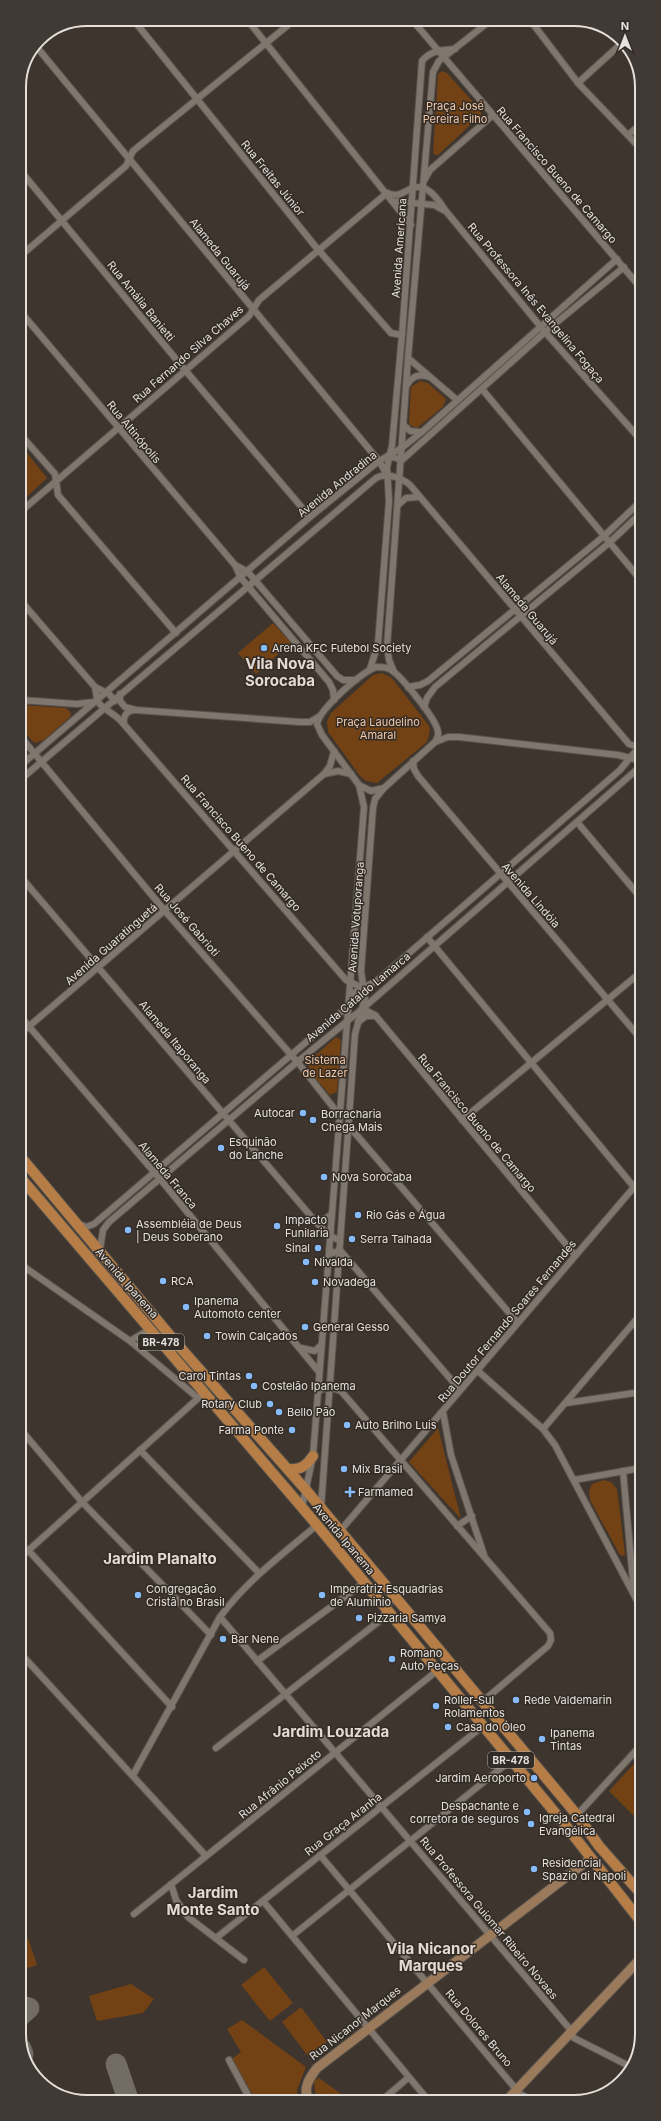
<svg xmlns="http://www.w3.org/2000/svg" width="661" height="2121" font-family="Inter,sans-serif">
<rect width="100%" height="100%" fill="#3e352e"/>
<!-- green -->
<g fill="#724214">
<polygon points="442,71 447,73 481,111 481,115 438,155 435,155 433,153 438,74"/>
<polygon points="420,381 428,383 446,399 443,407 417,428 410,425 409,421 411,387"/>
<polygon points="19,443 47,478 19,504"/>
<polygon points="273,623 291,643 256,674 238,653"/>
<polygon points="382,673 392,678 429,726 430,731 427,742 377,783 366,781 360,776 328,732 327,721 331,713 373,675"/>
<polygon points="20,705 66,708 71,713 70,717 44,740 34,743 20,727"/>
<polygon points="336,1037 341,1040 337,1092 330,1095 309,1071 308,1062"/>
<polygon points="438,1428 461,1519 409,1462"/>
<polygon points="604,1480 611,1482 617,1489 625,1554 623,1556 620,1555 590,1500 589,1491 592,1484"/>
<polygon points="642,1755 642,1824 609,1791"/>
<polygon points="28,1938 37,1965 21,1970 21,1941"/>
<polygon points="264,1967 293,2003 270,2021 241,1985"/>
<polygon points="131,1984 154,1999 143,2013 97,2021 89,1996"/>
<polygon points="301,2007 327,2042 308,2056 282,2022"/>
<polygon points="242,2020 306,2067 297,2090 298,2101 256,2101 232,2059 241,2052 227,2029"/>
<polygon points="319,2078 351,2101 320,2101 315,2092 314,2081"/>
</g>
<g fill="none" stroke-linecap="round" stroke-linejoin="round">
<!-- taxiway -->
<g stroke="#736c65" stroke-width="21">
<polyline points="21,2006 29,2008 21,2015"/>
<polyline points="21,2049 23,2054"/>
<polyline points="116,2064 129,2102"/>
</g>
<!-- minor casing -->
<g stroke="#5a544d" stroke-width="8">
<g id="minor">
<polyline points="530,20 578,83 640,148"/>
<polyline points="413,21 640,287"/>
<polyline points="249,22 411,225"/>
<polyline points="136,23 315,246 391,333 402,335"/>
<polyline points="35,45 379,461 386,473"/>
<polyline points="578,83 623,42"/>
<polyline points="628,135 640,125"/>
<polyline points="19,169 185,370 310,517"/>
<polyline points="425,179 430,170 493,115"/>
<path d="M 387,193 C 397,197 401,194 410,189 C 426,181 438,199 445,210 L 545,332 L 640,439"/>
<polyline points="392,201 434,205 443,210"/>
<polyline points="19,257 126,166 133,151 292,22"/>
<polyline points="19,310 235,565 241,578 329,682 333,690 334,700"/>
<polyline points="408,358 457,400"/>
<path d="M 407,385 C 413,375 419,374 430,377"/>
<polyline points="482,389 640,579"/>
<polyline points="405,426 410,431 421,432"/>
<polyline points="19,433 55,474 58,495 176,633"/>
<polyline points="389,456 402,460 545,332 624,267"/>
<polyline points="398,505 406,498 419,497"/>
<polyline points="19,513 249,316 259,300 387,193"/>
<polyline points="235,565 248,572 337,676 343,680 356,680"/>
<polyline points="20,600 95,687 109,694 115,701"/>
<path d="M 376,667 C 383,667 388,667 394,672 C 404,680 433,716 437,728 C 439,733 438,738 435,742 L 384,788 L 371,791 L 359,785 L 322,735 L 317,724 C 320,708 361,673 376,667 Z"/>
<path d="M 370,669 L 378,644 L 389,501 L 387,467 L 392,446 L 402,335 L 422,61 C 431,50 442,50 455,49"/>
<polyline points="394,672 389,660 387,647 408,358 433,72 439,61 491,20"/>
<path d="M 95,687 C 96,692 96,698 99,703 C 102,708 116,715 121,721 L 346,980 L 365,989"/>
<polyline points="408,687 420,685 428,681 604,536 640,502"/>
<polyline points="120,694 120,701 125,707 136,710 300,722 310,722 320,716"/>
<polyline points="20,700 77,704 94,702"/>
<polyline points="424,707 427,698 435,687 609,543 640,514"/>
<path d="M 124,724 C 123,716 127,710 135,710"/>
<polyline points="20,736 165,911 300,1065 340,1116"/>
<polyline points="435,742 448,737 459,737 618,755 634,759"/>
<polyline points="413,761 414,769 418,776 641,1039"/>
<polyline points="20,766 310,517 379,461 403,447 423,431 617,259"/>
<polyline points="324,774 338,771 351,774"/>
<path d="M 20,780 L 376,478 C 386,472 402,478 410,485 L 629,744 L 641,748"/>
<polyline points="577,822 641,898"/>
<polyline points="20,876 315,1221 330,1236 339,1240"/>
<polyline points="427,937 634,1187"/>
<polyline points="361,1010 367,1011 375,1015 575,1255"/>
<polyline points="20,1016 160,1179 319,1372"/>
<polyline points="358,1022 366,1016 376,1016"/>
<polyline points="20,1034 324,774 330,766 334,751"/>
<polyline points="462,1120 641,972"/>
<polyline points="348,1125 517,1322"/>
<polyline points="315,1221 325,1219 332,1214"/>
<polyline points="79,1224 86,1227 94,1224 347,1007 354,993 378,980 620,770 634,753"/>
<polyline points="100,1249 103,1230 109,1222 297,1062 361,1010 641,766"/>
<polyline points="329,1249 333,1253 337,1252 339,1249 460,1390"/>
<polyline points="20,1264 130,1341 198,1398"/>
<polyline points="130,1341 150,1329"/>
<polyline points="301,1348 315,1351 321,1345"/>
<polyline points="478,1371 543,1429 555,1445 642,1610"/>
<polyline points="318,1391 329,1387 341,1391 550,1633 551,1640 548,1646 482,1702"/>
<polyline points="566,1403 641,1392"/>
<polyline points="443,1412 451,1455 484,1555"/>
<polyline points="543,1429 641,1314"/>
<polyline points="21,1430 82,1502 211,1635"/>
<polyline points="140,1450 259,1573"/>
<polyline points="623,1471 634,1593"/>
<polyline points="574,1480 641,1468"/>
<polyline points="302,1507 313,1456 364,807 359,785"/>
<polyline points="321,1508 355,1034 365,998 361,971 373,808 375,799 384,788"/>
<polyline points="457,1526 472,1516"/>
<polyline points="340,1531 641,1179"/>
<polyline points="28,1550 172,1707"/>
<polyline points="21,1557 204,1393"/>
<polyline points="220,1617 569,2028 574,2038 631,2067"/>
<polyline points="21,1654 206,1856"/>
<polyline points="257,1661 365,1582"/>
<polyline points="216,1748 382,1619 393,1594"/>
<path d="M 133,1775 L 220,1617 C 246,1581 283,1554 317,1525"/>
<polyline points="577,1815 642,1744"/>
<polyline points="320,1855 520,2094 532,2100"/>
<polyline points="171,1884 176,1900 188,1917 244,1960"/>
<polyline points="263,1901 428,2100"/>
<polyline points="134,1914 438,1670"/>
<polyline points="292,1936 511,1760"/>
<polyline points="216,1938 483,1726"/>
<polyline points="229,2060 251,2101"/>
<polyline points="381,2101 408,2078"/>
</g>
</g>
<!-- secondary casing -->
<g stroke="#5a544d" stroke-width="11">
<g id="secondary">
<polyline points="507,2100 642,1957"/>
<path d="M 310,2101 C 301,2090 310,2077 317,2068 L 591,1858"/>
</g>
</g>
<!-- primary casing -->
<g stroke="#5a544d" stroke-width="12">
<g id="primary">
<polyline points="20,1156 178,1345 306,1490 577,1815 599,1846 642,1895"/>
<polyline points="20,1177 317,1525 566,1826 642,1923"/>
<path d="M 288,1469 C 301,1470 306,1466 313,1456"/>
</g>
</g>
<!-- minor -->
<use href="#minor" stroke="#7f766e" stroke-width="6"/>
<!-- secondary -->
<use href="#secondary" stroke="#9a7a5a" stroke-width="9"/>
<!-- primary -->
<use href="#primary" stroke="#b67e46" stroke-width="10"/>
</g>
<!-- markers -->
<g fill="#86bbfb" stroke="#332b25" stroke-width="1.5">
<circle cx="264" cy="648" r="4"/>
<circle cx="303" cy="1113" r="4"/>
<circle cx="313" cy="1120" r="4"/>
<circle cx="221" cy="1148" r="4"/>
<circle cx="324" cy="1177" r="4"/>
<circle cx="358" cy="1215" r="4"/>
<circle cx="277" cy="1226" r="4"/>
<circle cx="128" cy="1230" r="4"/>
<circle cx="352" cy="1239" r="4"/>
<circle cx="318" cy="1248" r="4"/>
<circle cx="306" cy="1262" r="4"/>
<circle cx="163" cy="1281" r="4"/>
<circle cx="315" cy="1282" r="4"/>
<circle cx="186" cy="1307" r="4"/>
<circle cx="305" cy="1327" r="4"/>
<circle cx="207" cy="1336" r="4"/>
<circle cx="249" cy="1376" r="4"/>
<circle cx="254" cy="1386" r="4"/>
<circle cx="270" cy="1404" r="4"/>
<circle cx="279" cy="1412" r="4"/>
<circle cx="347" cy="1425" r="4"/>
<circle cx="292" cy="1430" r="4"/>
<circle cx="344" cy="1469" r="4"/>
<path d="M348 1486h4v4h4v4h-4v4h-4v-4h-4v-4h4z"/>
<circle cx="138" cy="1595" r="4"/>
<circle cx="322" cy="1595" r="4"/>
<circle cx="359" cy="1618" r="4"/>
<circle cx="223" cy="1639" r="4"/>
<circle cx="392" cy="1659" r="4"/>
<circle cx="516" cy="1700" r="4"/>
<circle cx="436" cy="1706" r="4"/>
<circle cx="448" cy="1727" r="4"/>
<circle cx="542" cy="1739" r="4"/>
<circle cx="534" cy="1778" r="4"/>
<circle cx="527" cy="1812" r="4"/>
<circle cx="531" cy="1824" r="4"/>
<circle cx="534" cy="1869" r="4"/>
</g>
<g text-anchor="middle" stroke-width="3" stroke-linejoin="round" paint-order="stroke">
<!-- shield labels -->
<g fill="#332b25" stroke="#b0aaa4" stroke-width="1">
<rect x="138" y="1334" width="46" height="16" rx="3"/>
<rect x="488" y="1752" width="46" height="16" rx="3"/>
</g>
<g font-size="10" font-weight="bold" fill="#e5e0db">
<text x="161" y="1346">BR-478</text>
<text x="511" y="1764">BR-478</text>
</g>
<!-- park labels -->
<g font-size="11" fill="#f1c9a9" stroke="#332b25">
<text x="455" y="110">Praça José<tspan x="455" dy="13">Pereira Filho</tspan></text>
<text x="378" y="726">Praça Laudelino<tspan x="378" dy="13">Amaral</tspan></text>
<text x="325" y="1064">Sistema<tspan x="325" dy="13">de Lazer</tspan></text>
</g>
<!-- street labels -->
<g font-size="11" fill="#e5e0db" stroke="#332b25">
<text transform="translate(557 175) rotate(49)" y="4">Rua Francisco Bueno de Camargo</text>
<text transform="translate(273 178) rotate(51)" y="4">Rua Freitas Júnior</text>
<text transform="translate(399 248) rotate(-86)" y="4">Avenida Americana</text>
<text transform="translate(220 254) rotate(51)" y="4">Alameda Guarujá</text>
<text transform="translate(141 301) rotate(51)" y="4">Rua Amália Banietti</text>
<text transform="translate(536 303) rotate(50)" y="4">Rua Professora Inês Evangelina Fogaça</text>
<text transform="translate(188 354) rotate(-41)" y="4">Rua Fernando Silva Chaves</text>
<text transform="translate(134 432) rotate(50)" y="4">Rua Altinópolis</text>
<text transform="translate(337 484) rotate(-39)" y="4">Avenida Andradina</text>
<text transform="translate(527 609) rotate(50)" y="4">Alameda Guarujá</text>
<text transform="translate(241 843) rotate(49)" y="4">Rua Francisco Bueno de Camargo</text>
<text transform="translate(531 895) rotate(49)" y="4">Avenida Lindóia</text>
<text transform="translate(356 917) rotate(-86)" y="4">Avenida Votuporanga</text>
<text transform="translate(187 920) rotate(49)" y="4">Rua José Gabrioti</text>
<text transform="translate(111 944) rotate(-41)" y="4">Avenida Guaratinguetá</text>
<text transform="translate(358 997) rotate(-40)" y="4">Avenida Cataldo Lamarca</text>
<text transform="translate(175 1042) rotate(50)" y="4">Alameda Itaporanga</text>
<text transform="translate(477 1123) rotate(50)" y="4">Rua Francisco Bueno de Camargo</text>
<text transform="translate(168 1175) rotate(50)" y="4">Alameda Franca</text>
<text transform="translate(127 1283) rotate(49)" y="4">Avenida Ipanema</text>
<text transform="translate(507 1321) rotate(-50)" y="4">Rua Doutor Fernando Soares Fernandes</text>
<text transform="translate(344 1539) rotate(50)" y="4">Avenida Ipanema</text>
<text transform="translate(280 1784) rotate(-39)" y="4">Rua Afrânio Peixoto</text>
<text transform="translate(343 1824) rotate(-38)" y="4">Rua Graça Aranha</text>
<text transform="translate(489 1918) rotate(50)" y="4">Rua Professora Guiomar Ribeiro Novaes</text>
<text transform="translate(355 2023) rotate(-38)" y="4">Rua Nicanor Marques</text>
<text transform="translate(479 2028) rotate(50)" y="4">Rua Dolores Bruno</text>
</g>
<!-- poi labels -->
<g font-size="11" fill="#e5e0db" stroke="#332b25" text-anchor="start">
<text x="272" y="652">Arena KFC Futebol Society</text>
<text x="295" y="1117" text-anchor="end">Autocar</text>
<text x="321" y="1118">Borracharia<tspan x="321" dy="13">Chega Mais</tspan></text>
<text x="229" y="1146">Esquinão<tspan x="229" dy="13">do Lanche</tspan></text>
<text x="332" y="1181">Nova Sorocaba</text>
<text x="366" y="1219">Rio Gás e Água</text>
<text x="285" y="1224">Impacto<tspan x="285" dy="13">Funilaria</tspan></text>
<text x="136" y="1228">Assembléia de Deus<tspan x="136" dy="13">| Deus Soberano</tspan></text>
<text x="360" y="1243">Serra Talhada</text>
<text x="310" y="1252" text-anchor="end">Sinal</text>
<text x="314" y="1266">Nivalda</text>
<text x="171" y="1285">RCA</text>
<text x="323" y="1286">Novadega</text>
<text x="194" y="1305">Ipanema<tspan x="194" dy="13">Automoto center</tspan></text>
<text x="313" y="1331">General Gesso</text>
<text x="215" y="1340">Towin Calçados</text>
<text x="241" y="1380" text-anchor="end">Carol Tintas</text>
<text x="262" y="1390">Costelão Ipanema</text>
<text x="262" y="1408" text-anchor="end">Rotary Club</text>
<text x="287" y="1416">Bello Pão</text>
<text x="355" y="1429">Auto Brilho Luis</text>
<text x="284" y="1434" text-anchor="end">Farma Ponte</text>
<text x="352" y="1473">Mix Brasil</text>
<text x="358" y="1496">Farmamed</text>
<text x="146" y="1593">Congregação<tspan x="146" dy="13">Cristã no Brasil</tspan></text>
<text x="330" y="1593">Imperatriz Esquadrias<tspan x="330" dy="13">de Aluminio</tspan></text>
<text x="367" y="1622">Pizzaria Samya</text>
<text x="231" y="1643">Bar Nene</text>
<text x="400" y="1657">Romano<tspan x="400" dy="13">Auto Peças</tspan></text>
<text x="444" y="1704">Roller-Sul<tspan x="444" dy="13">Rolamentos</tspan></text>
<text x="524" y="1704">Rede Valdemarin</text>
<text x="456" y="1731">Casa do Óleo</text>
<text x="550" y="1737">Ipanema<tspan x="550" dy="13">Tintas</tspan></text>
<text x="526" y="1782" text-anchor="end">Jardim Aeroporto</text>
<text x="519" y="1810" text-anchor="end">Despachante e<tspan x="519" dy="13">corretora de seguros</tspan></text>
<text x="539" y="1822">Igreja Catedral<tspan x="539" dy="13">Evangélica</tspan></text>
<text x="542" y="1867">Residencial<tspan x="542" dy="13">Spazio di Napoli</tspan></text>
</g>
<!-- district labels -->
<g font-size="15" font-weight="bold" fill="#e5dad2" stroke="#332b25">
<text x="280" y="669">Vila Nova<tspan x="280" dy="17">Sorocaba</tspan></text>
<text x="160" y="1564">Jardim Planalto</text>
<text x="331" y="1737">Jardim Louzada</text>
<text x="213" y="1898">Jardim<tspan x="213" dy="17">Monte Santo</tspan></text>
<text x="431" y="1954">Vila Nicanor<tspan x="431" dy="17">Marques</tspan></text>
</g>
</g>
<!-- crop -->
<path d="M0 0H661V2121H0ZM87 26H574A61 61 0 0 1 635 87V2034A61 61 0 0 1 574 2095H87A61 61 0 0 1 26 2034V87A61 61 0 0 1 87 26Z" fill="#413934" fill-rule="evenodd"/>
<path fill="none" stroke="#e5e0db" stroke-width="2" d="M87 26H574A61 61 0 0 1 635 87V2034A61 61 0 0 1 574 2095H87A61 61 0 0 1 26 2034V87A61 61 0 0 1 87 26Z"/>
<!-- north arrow -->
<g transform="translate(625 36)" stroke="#332b25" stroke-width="3" paint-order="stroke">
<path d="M0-3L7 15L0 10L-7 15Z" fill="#e5e0db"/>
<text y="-6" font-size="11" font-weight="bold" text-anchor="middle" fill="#e5e0db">N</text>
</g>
</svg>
